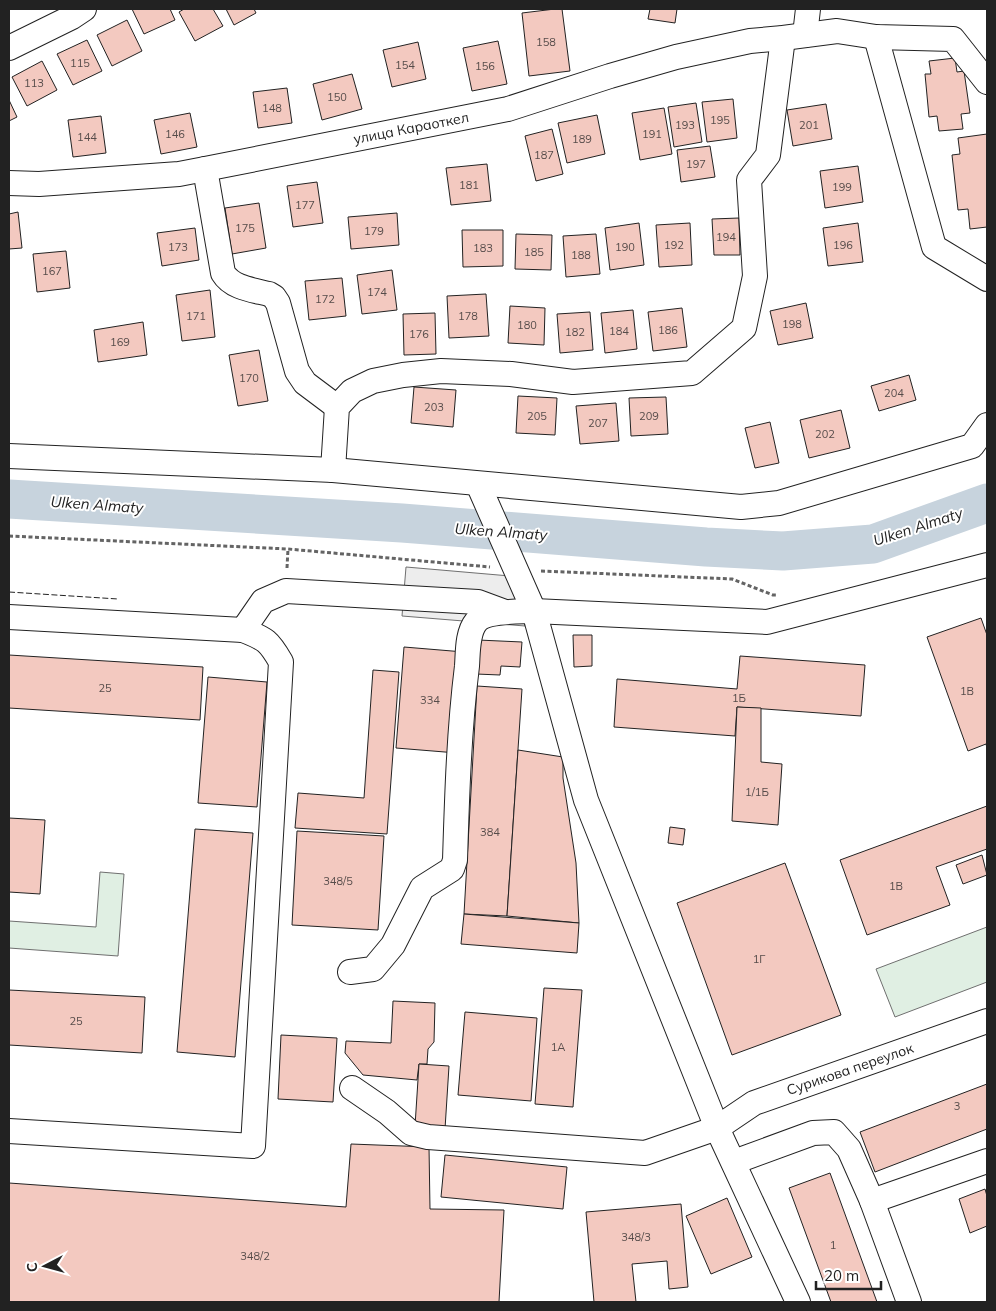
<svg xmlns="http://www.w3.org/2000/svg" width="996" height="1311" font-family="Mulish,sans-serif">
<rect width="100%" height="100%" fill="#fff"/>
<!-- green -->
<g fill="#e0efe3" stroke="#6f6f6f">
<polygon points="100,872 124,874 118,956 9,948 9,921 96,927"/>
<polygon points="987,927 987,982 895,1017 876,969"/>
</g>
<!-- parking -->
<polygon fill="#ededed" stroke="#6f6f6f" points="406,567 510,576 525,626 402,616"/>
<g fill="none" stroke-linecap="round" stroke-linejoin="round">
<!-- river -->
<polyline stroke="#c7d3dd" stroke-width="39" points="9,499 402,523 706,547 783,551 873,544 987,503"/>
</g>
<!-- building -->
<g fill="#f3c9c0" stroke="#222">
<polygon points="132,9 170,9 175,20 144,34"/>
<polygon points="184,9 213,9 223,26 195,41 179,12"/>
<polygon points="226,9 254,9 256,13 234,25"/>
<polygon points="555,9 562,9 570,71 529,76 522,13"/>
<polygon points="650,9 677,9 675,23 648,19"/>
<polygon points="127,20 142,51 112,66 97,35"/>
<polygon points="87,40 102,71 73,85 57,54"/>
<polygon points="498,41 507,84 472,91 463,48"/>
<polygon points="418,42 426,79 392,87 383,50"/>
<polygon points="955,58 957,72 964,71 970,113 961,114 963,129 939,131 937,116 929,117 925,74 931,74 929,61"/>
<polygon points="42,61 57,90 27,106 12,77"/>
<polygon points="352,74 362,109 322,120 313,84"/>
<polygon points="287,88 292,123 258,128 253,92"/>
<polygon points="733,99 737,138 707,142 702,102"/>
<polygon points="9,100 17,117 9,121"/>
<polygon points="696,103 702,142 674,147 668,107"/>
<polygon points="826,104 832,139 793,146 787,110"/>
<polygon points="664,108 672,154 640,160 632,113"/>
<polygon points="190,113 197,147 161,154 154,120"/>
<polygon points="597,115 605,154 567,163 558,123"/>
<polygon points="101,116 106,153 73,157 68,120"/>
<polygon points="552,129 563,174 536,181 525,136"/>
<polygon points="987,134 987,227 970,229 968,209 958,210 952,155 960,154 958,138"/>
<polygon points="710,146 715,177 681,182 677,150"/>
<polygon points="487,164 491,201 451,205 446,168"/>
<polygon points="858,166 863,202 825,208 820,171"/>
<polygon points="317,182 323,223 293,227 287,186"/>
<polygon points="259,203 266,248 232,254 225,208"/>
<polygon points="18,212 22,248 9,249 9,214"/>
<polygon points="397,213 399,245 351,249 348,217"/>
<polygon points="739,218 740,255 714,255 712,219"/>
<polygon points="639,223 644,265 610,270 605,228"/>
<polygon points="690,223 692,265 659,267 656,225"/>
<polygon points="858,223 863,262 828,266 823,228"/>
<polygon points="195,228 199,260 162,266 157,233"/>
<polygon points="462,230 503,230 503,266 463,267"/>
<polygon points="516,234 552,235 551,270 515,269"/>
<polygon points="596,234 600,274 566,277 563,236"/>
<polygon points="66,251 70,288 37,292 33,254"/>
<polygon points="392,270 397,310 362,314 357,275"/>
<polygon points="342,278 346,316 309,320 305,281"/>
<polygon points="210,290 215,337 182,341 176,295"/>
<polygon points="486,294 489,336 449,338 447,296"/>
<polygon points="806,303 813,338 778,345 770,311"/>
<polygon points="510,306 545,308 544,345 508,343"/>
<polygon points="682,308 687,347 653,351 648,312"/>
<polygon points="633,310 637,349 605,353 601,313"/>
<polygon points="590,312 593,350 560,353 557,314"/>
<polygon points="435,313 436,354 404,355 403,314"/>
<polygon points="143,322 147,355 98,362 94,330"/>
<polygon points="259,350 268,401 238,406 229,355"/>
<polygon points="909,375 916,400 879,411 871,386"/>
<polygon points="414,387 456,390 453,427 411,423"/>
<polygon points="518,396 557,398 555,435 516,433"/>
<polygon points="666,397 668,434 631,436 629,398"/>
<polygon points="616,403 619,441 580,444 576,406"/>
<polygon points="841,410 850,448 809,458 800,420"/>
<polygon points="770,422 779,463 755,468 745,428"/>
<polygon points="981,618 987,635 987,748 986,744 968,751 927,637"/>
<polygon points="573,635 592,635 592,666 574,667"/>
<polygon points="478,640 522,642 520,667 501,666 500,675 476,674"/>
<polygon points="404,647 464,652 457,753 396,748"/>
<polygon points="9,655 203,667 200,720 9,708"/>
<polygon points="740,656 865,665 861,716 737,707 735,736 614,727 617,679 737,689"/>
<polygon points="373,670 399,672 387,834 295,828 298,793 364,798"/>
<polygon points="208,677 267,682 257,807 198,803"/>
<polygon points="477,686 522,689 507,916 464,914"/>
<polygon points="737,707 761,708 761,762 782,764 778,825 732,821"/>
<polygon points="518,750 563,757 563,778 576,863 579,923 507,916"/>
<polygon points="987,806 987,849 936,867 950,905 867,935 840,860"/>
<polygon points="9,818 45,820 40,894 9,892"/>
<polygon points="670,827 685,829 683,845 668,843"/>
<polygon points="195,829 253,833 235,1057 177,1052"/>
<polygon points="297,831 384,836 378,930 292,925"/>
<polygon points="982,855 987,875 963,884 956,865"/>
<polygon points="785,863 841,1015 732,1055 677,903"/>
<polygon points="464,914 579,923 577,953 461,944"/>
<polygon points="544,988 582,990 573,1107 535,1104"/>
<polygon points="9,990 145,997 142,1053 9,1045"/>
<polygon points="393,1001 435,1003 434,1042 428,1049 427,1064 419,1064 417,1080 363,1075 345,1053 346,1041 391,1043"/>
<polygon points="465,1012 537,1018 531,1101 458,1095"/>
<polygon points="281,1035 337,1038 333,1102 278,1099"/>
<polygon points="419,1064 449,1066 445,1129 415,1126"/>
<polygon points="987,1084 987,1129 875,1172 860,1132"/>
<polygon points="351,1144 429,1147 430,1209 504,1210 499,1302 9,1302 9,1183 346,1207"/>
<polygon points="445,1155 567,1167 563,1209 441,1197"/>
<polygon points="830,1173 877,1302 831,1302 789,1188"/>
<polygon points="985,1189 987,1196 987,1226 970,1233 959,1199"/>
<polygon points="727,1198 752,1257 711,1274 686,1216"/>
<polygon points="681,1204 688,1287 669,1289 667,1261 632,1264 636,1302 594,1302 586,1212"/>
</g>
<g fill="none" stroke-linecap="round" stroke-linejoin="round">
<!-- minor casing -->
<g stroke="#222" stroke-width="26">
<g id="minor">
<polyline points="805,35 808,9"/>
<polyline points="876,37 934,247 987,279"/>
<polyline points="9,48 72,17 84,9"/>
<path d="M 205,169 L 223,273 C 232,288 253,290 269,294 L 274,297 L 278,303 L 297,371 L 305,383 L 337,407"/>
<polyline points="9,183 39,184 179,174 205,169 508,109 610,76 676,57 750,41 783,38 837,31 876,37 953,39 987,82"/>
<polyline points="9,456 333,470 741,507 779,503 972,446 987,425"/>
<polyline points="333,470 337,407 352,391 373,381 403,375 441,371 511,374 573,382 692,373 744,328 755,276 749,180 768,155 783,38"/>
<polyline points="478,484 534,611 586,800 717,1128 798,1302"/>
<polyline points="9,617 243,630 263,601 286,591 478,602 505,612"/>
<path d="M 350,972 L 373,969 L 393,945 L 422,888 L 452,869 L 455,860 C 457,796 459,730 467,666 C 468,653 467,633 476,622 C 485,610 520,612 534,611 L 767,622 L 987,565"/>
<polyline points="352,1088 387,1112 411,1133 428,1137 645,1153 717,1128 754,1103 987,1021"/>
<path d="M 9,1131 L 253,1146 L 281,662 C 269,641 266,639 243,630"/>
<polyline points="734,1162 813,1133 834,1132 849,1149 872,1201 909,1302"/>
<polyline points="872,1201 987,1161"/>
</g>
</g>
<!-- path -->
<g stroke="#646464" stroke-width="3" stroke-dasharray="4 2.5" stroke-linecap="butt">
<polyline points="9,536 288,549 490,567"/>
<polyline points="287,568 288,549"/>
<polyline points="541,571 732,579 773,595 776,595"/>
</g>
<!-- minor -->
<use href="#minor" stroke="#fff" stroke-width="24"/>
<!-- fence -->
<polyline stroke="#222" stroke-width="1" stroke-dasharray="6 2.5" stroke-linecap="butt" points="9,592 118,599"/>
</g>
<g text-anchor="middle" stroke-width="4" stroke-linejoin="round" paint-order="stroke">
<!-- number labels -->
<g font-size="11" fill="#564c4a">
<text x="546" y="46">158</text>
<text x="80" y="67">115</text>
<text x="405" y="69">154</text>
<text x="485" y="70">156</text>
<text x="34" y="87">113</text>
<text x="337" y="101">150</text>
<text x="272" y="112">148</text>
<text x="720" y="124">195</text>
<text x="685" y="129">193</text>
<text x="809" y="129">201</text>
<text x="175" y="138">146</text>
<text x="652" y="138">191</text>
<text x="87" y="141">144</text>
<text x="582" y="143">189</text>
<text x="544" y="159">187</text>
<text x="696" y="168">197</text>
<text x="469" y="189">181</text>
<text x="842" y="191">199</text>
<text x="305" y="209">177</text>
<text x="245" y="232">175</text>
<text x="374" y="235">179</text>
<text x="726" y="241">194</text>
<text x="674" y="249">192</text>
<text x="843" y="249">196</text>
<text x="178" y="251">173</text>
<text x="625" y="251">190</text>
<text x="483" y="252">183</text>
<text x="534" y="256">185</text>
<text x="581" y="259">188</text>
<text x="52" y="275">167</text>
<text x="377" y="296">174</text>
<text x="325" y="303">172</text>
<text x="196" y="320">171</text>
<text x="468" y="320">178</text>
<text x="792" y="328">198</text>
<text x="527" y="329">180</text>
<text x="668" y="334">186</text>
<text x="619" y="335">184</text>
<text x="575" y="336">182</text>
<text x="419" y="338">176</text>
<text x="120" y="346">169</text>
<text x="249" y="382">170</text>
<text x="894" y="397">204</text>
<text x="434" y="411">203</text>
<text x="537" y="420">205</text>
<text x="649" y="420">209</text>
<text x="598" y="427">207</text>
<text x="825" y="438">202</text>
<text x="105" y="692">25</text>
<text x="967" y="695">1В</text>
<text x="739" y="702">1Б</text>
<text x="430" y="704">334</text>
<text x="757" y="796">1/1Б</text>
<text x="490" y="836">384</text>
<text x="338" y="885">348/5</text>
<text x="896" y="890">1В</text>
<text x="759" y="963">1Г</text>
<text x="76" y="1025">25</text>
<text x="558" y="1051">1А</text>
<text x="957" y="1110">3</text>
<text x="636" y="1241">348/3</text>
<text x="833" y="1249">1</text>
<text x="255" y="1260">348/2</text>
</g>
<!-- street labels -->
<g font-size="14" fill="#222" stroke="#fff">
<text transform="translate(411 128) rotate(-11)" y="5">улица Караоткел</text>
<text transform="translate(850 1069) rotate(-19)" y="5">Сурикова переулок</text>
</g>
<!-- water labels -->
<g font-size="15" font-style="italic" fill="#222" stroke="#fff">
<text transform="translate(97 505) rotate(4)" y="5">Ulken Almaty</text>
<text transform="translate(918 527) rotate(-18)" y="5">Ulken Almaty</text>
<text transform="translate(501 532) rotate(4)" y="5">Ulken Almaty</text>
</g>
</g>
<!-- border -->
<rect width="996" height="1311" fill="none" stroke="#222222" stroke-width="20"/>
<!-- north arrow -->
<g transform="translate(45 1266) rotate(264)" stroke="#ffffff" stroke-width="4" paint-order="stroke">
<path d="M0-4L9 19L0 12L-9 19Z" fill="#222222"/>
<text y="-8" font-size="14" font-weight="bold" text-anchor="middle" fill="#222222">С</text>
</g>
<!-- scale -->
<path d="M816 1281v8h65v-8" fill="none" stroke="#222222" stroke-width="2.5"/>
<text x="824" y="1281" font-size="15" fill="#222222" stroke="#ffffff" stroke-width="4" paint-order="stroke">20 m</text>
</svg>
